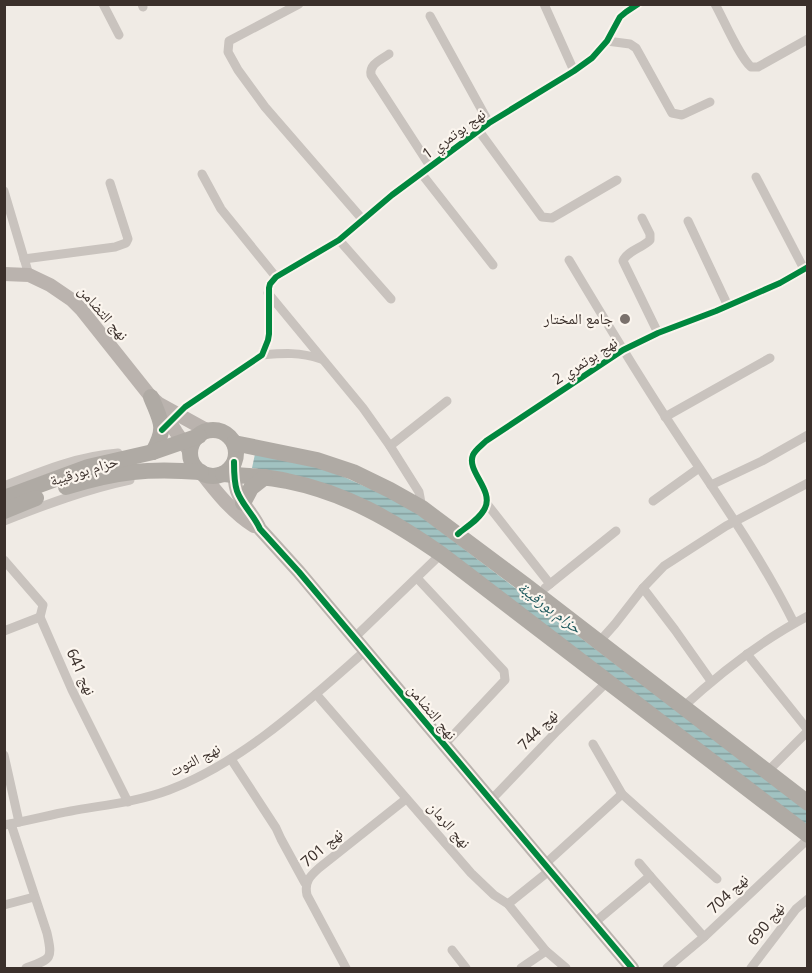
<svg xmlns="http://www.w3.org/2000/svg" width="812" height="973" font-family="'Noto Sans','Noto Naskh Arabic',sans-serif">
<defs>
<pattern id="water-rules" width="6" height="5" patternUnits="userSpaceOnUse" patternTransform="scale(1.5)"><rect width="6" height="5" fill="#a1c2c1"/><path d="M0 2.5h6" fill="none" stroke="#849e9d"/></pattern>
</defs>
<rect width="100%" height="100%" fill="#f0ebe5"/>
<!-- water -->
<polygon fill="url(#water-rules)" points="255,454 322,467 406,505 807,810 807,830 429,539 277,472 252,468"/>
<g fill="none" stroke-linecap="round" stroke-linejoin="round">
<!-- street -->
<g stroke="#c9c3be" stroke-width="9">
<polyline points="103,4 119,35"/>
<polyline points="142,4 143,7"/>
<polyline points="299,4 229,41 228,52 238,70 265,107 363,220"/>
<polyline points="544,4 574,71"/>
<path d="M 715,4 C 724,20 739,56 751,67 L 758,67 L 808,39"/>
<polyline points="430,16 489,123"/>
<polyline points="607,41 630,44 636,48 672,113 682,115 710,102"/>
<path d="M 389,54 C 381,60 369,64 371,75 L 430,166"/>
<polyline points="479,131 542,217 552,218 617,180"/>
<polyline points="421,173 493,265"/>
<polyline points="202,174 221,209 276,277"/>
<polyline points="756,177 804,269"/>
<polyline points="4,191 29,275"/>
<path d="M 642,218 L 650,234 L 650,240 C 642,248 627,251 623,261 L 658,333"/>
<polyline points="688,221 728,306"/>
<polyline points="339,240 391,299"/>
<polyline points="24,259 115,247 126,243 128,239 110,183"/>
<path d="M 569,260 C 600,312 632,365 665,416 C 709,484 758,550 794,623"/>
<polyline points="268,293 363,408 390,446 419,492 422,508"/>
<path d="M 262,355 C 285,353 299,352 321,359"/>
<polyline points="174,417 185,407 262,355 268,340 269,334 269,288 270,284 276,277 339,240 392,195 489,123 574,71 592,58 607,41 620,17 626,12 638,4"/>
<polyline points="665,417 770,358"/>
<polyline points="390,446 447,401"/>
<polyline points="711,485 762,461 808,435"/>
<path d="M 4,486 C 42,471 78,456 118,453"/>
<polyline points="653,501 699,468"/>
<polyline points="487,504 550,584"/>
<path d="M 4,521 C 45,505 87,489 130,480"/>
<path d="M 458,534 C 466,527 480,519 485,508 C 494,490 466,471 473,455 C 475,450 482,445 486,441 L 623,350 L 658,333 L 716,311 L 780,283 L 808,267"/>
<polyline points="4,560 43,605 40,617 72,690 128,802"/>
<polyline points="417,578 504,671 505,680 444,745"/>
<polyline points="545,588 616,531"/>
<polyline points="643,588 675,630 711,681"/>
<polyline points="4,631 40,617"/>
<polyline points="354,638 441,554"/>
<polyline points="599,642 615,624 643,588 664,566 726,526 808,483"/>
<polyline points="747,654 808,730"/>
<polyline points="316,694 471,873 494,895 508,904 546,951 566,968"/>
<path d="M 683,707 C 721,672 762,640 808,616"/>
<polyline points="593,744 622,794 717,879"/>
<polyline points="4,755 19,822"/>
<polyline points="231,759 276,828 281,839 305,883"/>
<polyline points="767,772 808,731"/>
<polyline points="491,800 557,731 607,682"/>
<path d="M 11,824 L 47,933 C 53,960 51,959 26,968"/>
<path d="M 4,825 C 27,821 49,815 71,811 C 104,805 137,802 169,790 C 243,762 307,702 365,651"/>
<polyline points="639,863 650,876 704,937"/>
<polyline points="544,865 622,794"/>
<polyline points="508,904 549,871"/>
<polyline points="4,905 34,897"/>
<polyline points="594,923 650,876"/>
<polyline points="452,950 466,968"/>
<path d="M 346,968 L 307,895 C 304,882 310,876 319,868 L 406,799"/>
<polyline points="521,968 546,951"/>
<polyline points="667,968 704,937 808,839"/>
<polyline points="751,968 796,909 808,899"/>
</g>
<!-- secondary -->
<g stroke="#bab3ae" stroke-width="14">
<polyline points="4,274 29,275 50,285 72,300 81,309 151,397 159,404 208,431"/>
<polyline points="160,406 176,432 190,452"/>
<path d="M 234,462 C 234,472 234,482 237,491 C 242,505 254,515 260,529 L 299,572 L 632,968"/>
<path d="M 201,472 C 216,492 233,513 254,526"/>
</g>
<!-- highway -->
<g stroke="#afaaa4" stroke-width="16">
<path d="M 151,397 C 161,422 167,427 153,452"/>
<circle cx="213" cy="453" r="23"/>
<polyline points="234,443 317,460 353,472 390,490 422,508 525,585 808,803"/>
<path d="M 223,474 C 244,476 266,476 287,481 C 346,493 392,520 441,554 L 808,835"/>
<path d="M 66,487 C 116,471 149,468 201,472"/>
<polyline points="4,498 88,467 153,452 199,436"/>
<polyline points="243,503 251,488 265,477"/>
<polyline points="4,511 36,498"/>
</g>
<!-- cycleway casing -->
<g stroke="#fbf5ee" stroke-width="10">
<g id="cycleway">
<polyline points="162,430 185,407 262,355 268,340 269,334 269,288 270,284 276,277 339,240 392,195 489,123 574,71 592,58 607,41 620,17 626,12 638,4"/>
<path d="M 234,462 C 234,472 234,482 237,491 C 242,505 254,515 260,529 L 299,572 L 632,968"/>
<path d="M 458,534 C 466,527 480,519 485,508 C 494,490 466,471 473,455 C 475,450 482,445 486,441 L 623,350 L 658,333 L 716,311 L 780,283 L 808,267"/>
</g>
</g>
<!-- cycleway -->
<use href="#cycleway" stroke="#00873e" stroke-width="6"/>
</g>
<!-- markers -->
<circle fill="#7a716c" stroke="#fbf5ee" stroke-width="2" cx="625" cy="319" r="6"/>
<g text-anchor="middle" stroke-width="4.5" stroke-linejoin="round" paint-order="stroke">
<!-- street labels -->
<g font-size="15" fill="#3b302b" stroke="#fbf5ee">
<text transform="translate(454 134) rotate(-36)" y="5">نهج بوتمري 1</text>
<text transform="translate(103 313) rotate(49)" y="5">نهج التضامن</text>
<text transform="translate(585 361) rotate(-33)" y="5">نهج بوتمري 2</text>
<text transform="translate(84 471) rotate(-17)" y="5">حزام بورقيبة</text>
<text transform="translate(81 672) rotate(66)" y="5">نهج 641</text>
<text transform="translate(432 712) rotate(50)" y="5">نهج التضامن</text>
<text transform="translate(538 730) rotate(-46)" y="5">نهج 744</text>
<text transform="translate(195 760) rotate(-27)" y="5">نهج التوت</text>
<text transform="translate(449 825) rotate(49)" y="5">نهج الرمان</text>
<text transform="translate(322 848) rotate(-41)" y="5">نهج 701</text>
<text transform="translate(728 894) rotate(-44)" y="5">نهج 704</text>
<text transform="translate(766 924) rotate(-52)" y="5">نهج 690</text>
</g>
<!-- poi labels -->
<g font-size="15" fill="#3b302b" stroke="#fbf5ee" text-anchor="end">
<text x="613" y="324">جامع المختار</text>
</g>
<!-- water labels -->
<g font-size="16" font-style="italic" fill="#1f5a5e" stroke="#fbf5ee">
<text transform="translate(550 607) rotate(37)" y="6">حزام بورقيبة</text>
</g>
</g>
<!-- border -->
<rect width="812" height="973" fill="none" stroke="#3b302b" stroke-width="12"/>
</svg>
